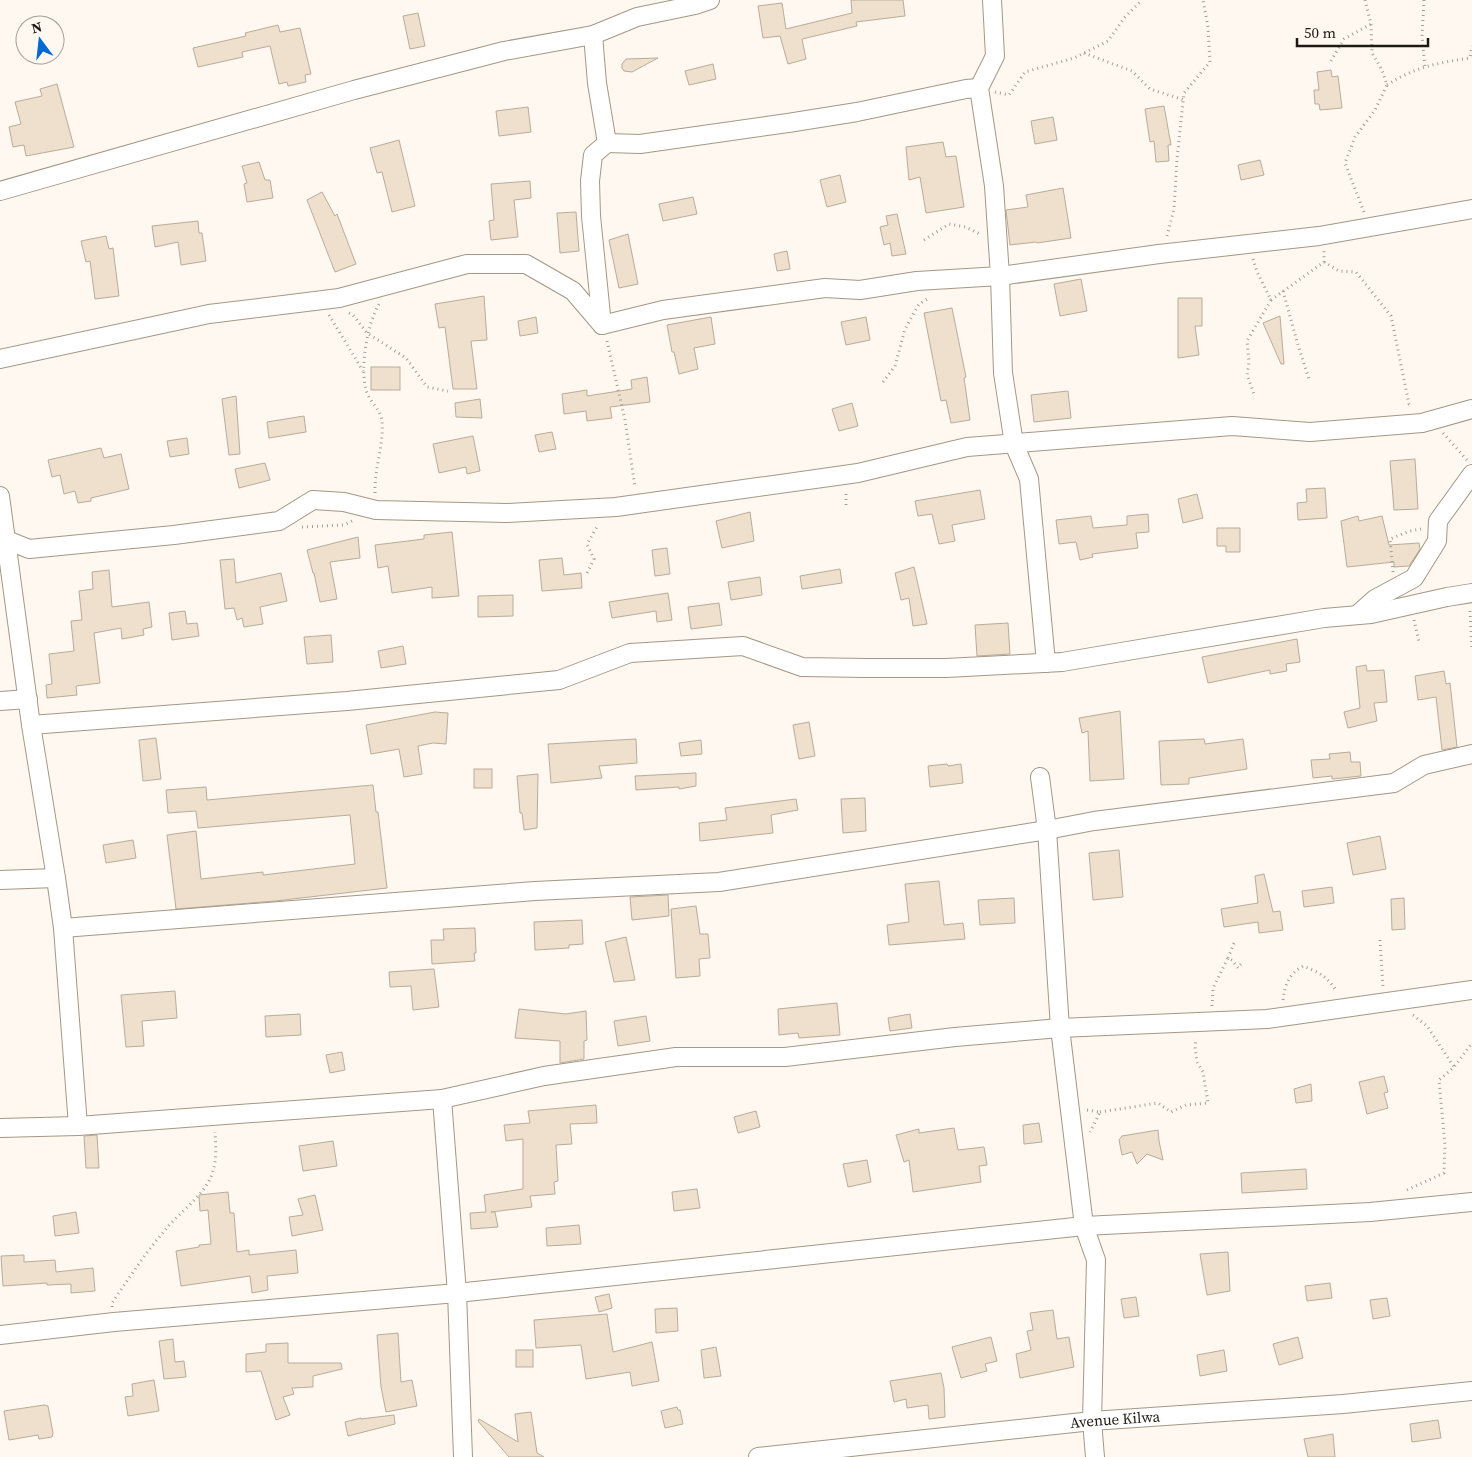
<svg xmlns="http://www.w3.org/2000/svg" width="1472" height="1457" font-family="'Source Serif 4',serif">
<rect width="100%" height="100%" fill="#fef8f0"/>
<!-- building -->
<g fill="#eee0cd" stroke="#b9ac99">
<polygon points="851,0 903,0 905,16 856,22 857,26 802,39 806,59 788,64 780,36 763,38 758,6 782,3 786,29 852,13"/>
<polygon points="418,13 425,46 410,49 403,16"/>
<polygon points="278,25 280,32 300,28 311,74 305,75 306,82 288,86 287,82 279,84 270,46 242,52 243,57 198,67 193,48 246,36 245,33"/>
<polygon points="658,58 632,72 624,71 622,68 622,64 626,59"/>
<polygon points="713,64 716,79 689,85 685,71"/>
<polygon points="1331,70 1332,77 1338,76 1342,108 1320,110 1319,104 1315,104 1314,90 1319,90 1317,72"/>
<polygon points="57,84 74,147 26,156 24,145 13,147 9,127 21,124 15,102 42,96 40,89"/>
<polygon points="1164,106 1171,145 1168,145 1169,161 1156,162 1154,141 1150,142 1145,109"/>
<polygon points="528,107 531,132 499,136 496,111"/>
<polygon points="1053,117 1057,140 1035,144 1031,121"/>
<polygon points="399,140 415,206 392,212 382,172 377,173 370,148"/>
<polygon points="943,142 946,157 956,156 964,207 926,213 920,177 909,180 906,147"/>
<polygon points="1260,160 1264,175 1241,180 1238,165"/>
<polygon points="259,162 265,180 270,180 273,198 247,202 244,184 247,183 242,166"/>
<polygon points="840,175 846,202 827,207 820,180"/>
<polygon points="530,181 531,198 514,200 518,237 491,240 489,221 494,220 491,184"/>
<polygon points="1063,188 1071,238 1037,243 1036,242 1010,245 1006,210 1028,207 1026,195"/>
<polygon points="322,192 335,216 337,214 356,264 335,272 307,200"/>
<polygon points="693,197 697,214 663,221 659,204"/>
<polygon points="576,212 579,251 560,253 557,213"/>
<polygon points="897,214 906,254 892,256 890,243 884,245 880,227 888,225 886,216"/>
<polygon points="198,221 199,233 202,233 206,261 181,265 178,242 155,247 152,226"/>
<polygon points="628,234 638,284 619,288 609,240"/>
<polygon points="106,236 109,249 113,248 119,296 95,299 90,261 86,262 81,241"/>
<polygon points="787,251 790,269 777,271 774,254"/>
<polygon points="1081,279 1087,311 1060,316 1054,284"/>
<polygon points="484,296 487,340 471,341 477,389 453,389 445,327 439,328 435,304"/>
<polygon points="1178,298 1202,298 1202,326 1195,326 1199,355 1178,358"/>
<polygon points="952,308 966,377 964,378 970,420 951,423 946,400 941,401 924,313"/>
<polygon points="1280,316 1284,364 1281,364 1263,323"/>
<polygon points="536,317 538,333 520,336 518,321"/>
<polygon points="711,317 715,344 694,348 698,369 679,374 674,352 672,352 667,325"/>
<polygon points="866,317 870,340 846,345 841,322"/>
<rect x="371" y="367" width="29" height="23"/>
<polygon points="647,377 650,402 610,407 612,418 587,421 586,411 564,414 562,394 587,390 587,396 632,389 631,380"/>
<polygon points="1068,391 1071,418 1034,422 1031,395"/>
<polygon points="236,396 240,454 229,455 222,399"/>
<polygon points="480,399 482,418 456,417 455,403"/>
<polygon points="852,403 858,426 839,431 832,409"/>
<polygon points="304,416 306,432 269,438 267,422"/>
<polygon points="552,432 556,449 539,452 535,435"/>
<polygon points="473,436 480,471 467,474 466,467 439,473 433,444"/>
<polygon points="187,438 189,454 170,457 167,441"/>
<polygon points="101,448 104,458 121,454 129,489 91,498 91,501 78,503 75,491 64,494 60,475 52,477 48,460"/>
<polygon points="1415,459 1418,509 1394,510 1390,461"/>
<polygon points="265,463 270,480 239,488 235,469"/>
<polygon points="1325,488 1327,518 1298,520 1297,503 1307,502 1306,489"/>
<polygon points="980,490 985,519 952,525 955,541 939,544 932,514 918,516 915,501"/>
<polygon points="1197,494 1203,518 1183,523 1178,499"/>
<polygon points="750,512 754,541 722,548 716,521"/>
<polygon points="1148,514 1149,532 1136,533 1138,548 1092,554 1093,557 1080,560 1076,542 1059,544 1056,520 1091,516 1093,528 1127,525 1127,516"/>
<polygon points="1358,516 1359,521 1382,516 1389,545 1419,543 1420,549 1409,566 1394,567 1394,562 1347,567 1341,521"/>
<polygon points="1217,528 1240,528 1240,552 1226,552 1226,546 1217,546"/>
<polygon points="452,532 459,596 432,598 432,587 392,593 388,566 378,568 375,545 424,539 424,535"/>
<polygon points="358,537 360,558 330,562 337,599 320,602 314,573 313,573 307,550"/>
<polygon points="667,548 670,574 655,576 652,550"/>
<polygon points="562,558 564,575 581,573 582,588 542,591 539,560"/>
<polygon points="234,559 236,583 281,573 287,601 260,607 263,624 244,627 242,618 237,620 234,608 225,609 220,560"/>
<polygon points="914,567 927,624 913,626 909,598 901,600 895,573"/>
<polygon points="840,569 842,583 802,589 800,576"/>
<polygon points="109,570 112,607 149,602 152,627 143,629 144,635 122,639 121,628 94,633 100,683 76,686 77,695 47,698 46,685 52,684 49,654 74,651 71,621 82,620 79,591 93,589 92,572"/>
<polygon points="760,577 762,595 731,600 728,582"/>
<polygon points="668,593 672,620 657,622 656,611 612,618 609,602"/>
<polygon points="513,595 513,616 478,617 478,596"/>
<polygon points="719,603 722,625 691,629 688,607"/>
<polygon points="185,611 187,624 197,623 199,636 172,640 169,613"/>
<polygon points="1008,623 1010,654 977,656 975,625"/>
<polygon points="331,635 333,662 307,664 304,637"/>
<polygon points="1297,639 1300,662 1286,664 1287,671 1270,674 1270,670 1208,683 1202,657"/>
<polygon points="403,646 406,664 381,668 378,651"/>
<polygon points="1366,665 1367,671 1384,670 1387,702 1374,703 1377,721 1348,728 1344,712 1360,708 1356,667"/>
<polygon points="1444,671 1446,684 1450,683 1457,747 1442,750 1436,697 1418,700 1415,676"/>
<polygon points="1120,711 1124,779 1090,781 1088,731 1082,733 1079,718"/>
<polygon points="435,712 448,713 446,744 433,743 418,746 422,774 404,777 399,749 371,754 366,725"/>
<polygon points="809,722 815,756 799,759 793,725"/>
<polygon points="156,738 161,779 143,781 139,740"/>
<polygon points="636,739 637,763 599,766 602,778 551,783 548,744"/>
<polygon points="1204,739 1205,744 1243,739 1247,769 1189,778 1189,784 1161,785 1159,741"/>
<polygon points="701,740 702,754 681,756 679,743"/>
<polygon points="1350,752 1351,762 1360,762 1361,776 1332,779 1332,776 1313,778 1311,760 1330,759 1329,754"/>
<polygon points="947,764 948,766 961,764 963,783 930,787 928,766"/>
<rect x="474" y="769" width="18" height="19"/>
<polygon points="696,773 696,786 679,789 679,787 636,790 635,776"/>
<polygon points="538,774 537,828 524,830 522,813 520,813 517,776"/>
<polygon points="373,785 376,812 378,812 387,888 275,901 176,909 167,835 196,831 201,879 263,872 263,875 355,864 350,815 198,828 196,811 168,813 166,790 206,787 207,800"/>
<polygon points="865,798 866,831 843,833 841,799"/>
<polygon points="796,799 798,810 771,815 773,833 700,841 699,823 727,820 725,808"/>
<polygon points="1380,836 1386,869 1353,875 1347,843"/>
<polygon points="133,840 136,858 106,863 103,845"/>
<polygon points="1119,850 1123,897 1093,900 1089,853"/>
<polygon points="1264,874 1273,912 1280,911 1283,930 1259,933 1258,922 1224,927 1221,909 1258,903 1255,876"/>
<polygon points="939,881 944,925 963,923 965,939 889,945 887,925 909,922 905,884"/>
<polygon points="1332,887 1334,903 1304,907 1302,891"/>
<polygon points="668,895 669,916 632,920 630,897"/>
<polygon points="1014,898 1015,923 980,925 978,900"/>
<polygon points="1404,898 1405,929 1392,930 1391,899"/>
<polygon points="696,906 700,934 708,934 710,958 699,959 700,976 676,978 671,909"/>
<polygon points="582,920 583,944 569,945 569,948 535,950 534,922"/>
<polygon points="475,928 476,953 474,953 475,961 432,964 431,940 444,940 443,929"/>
<polygon points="626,937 635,980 614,982 605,942"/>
<polygon points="434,969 439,1007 413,1010 411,986 390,987 389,972"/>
<polygon points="175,991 177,1018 142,1021 144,1046 126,1047 121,995"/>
<polygon points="837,1003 840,1035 799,1038 798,1033 779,1035 778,1009"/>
<polygon points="519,1009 566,1014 586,1011 587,1040 584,1041 584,1059 560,1063 560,1041 515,1038"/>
<polygon points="300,1014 301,1035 266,1037 265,1016"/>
<polygon points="910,1014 912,1028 890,1031 888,1018"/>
<polygon points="646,1016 650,1041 618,1046 614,1021"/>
<polygon points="342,1052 345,1070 330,1073 326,1055"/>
<polygon points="1384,1076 1388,1092 1384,1093 1388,1108 1367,1114 1359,1082"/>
<polygon points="1311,1084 1312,1101 1296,1103 1294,1089"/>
<polygon points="596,1105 597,1123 570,1124 572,1144 556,1145 558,1181 554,1182 555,1194 530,1196 532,1207 491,1212 495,1212 498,1227 471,1229 470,1213 486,1212 484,1195 523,1189 523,1139 506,1141 504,1125 530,1123 528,1111"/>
<polygon points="756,1111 760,1127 738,1133 734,1117"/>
<polygon points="1039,1123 1042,1142 1024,1144 1023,1125"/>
<polygon points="954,1128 958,1150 984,1147 987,1165 979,1166 981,1182 913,1192 909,1160 904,1162 896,1135 919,1129 919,1133"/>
<polygon points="1158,1130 1159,1141 1163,1160 1147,1154 1137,1164 1132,1152 1122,1155 1119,1140 1122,1136"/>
<polygon points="97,1135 99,1168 86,1168 84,1136"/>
<polygon points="333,1141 337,1166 303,1171 299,1146"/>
<polygon points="867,1160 871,1182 848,1187 843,1164"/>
<polygon points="1306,1169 1307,1189 1242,1193 1241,1173"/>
<polygon points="697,1189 700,1208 674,1211 672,1192"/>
<polygon points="228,1192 230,1213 234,1213 237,1252 249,1250 249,1255 296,1250 298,1273 267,1276 268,1290 252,1293 250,1276 181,1286 176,1251 199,1247 199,1245 211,1244 208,1210 200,1211 199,1195"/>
<polygon points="315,1195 323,1230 292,1236 289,1217 303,1215 298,1199"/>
<polygon points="76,1212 79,1233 55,1236 53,1216"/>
<polygon points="579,1225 581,1244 547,1246 546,1228"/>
<polygon points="1228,1252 1230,1291 1207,1295 1200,1254"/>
<polygon points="24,1255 24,1262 55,1260 56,1272 93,1268 95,1291 71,1293 71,1284 47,1285 47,1283 3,1286 1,1256"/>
<polygon points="1330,1283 1332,1298 1307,1301 1305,1286"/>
<polygon points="609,1294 612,1308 599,1312 595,1297"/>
<polygon points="1136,1297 1139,1316 1124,1318 1121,1299"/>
<polygon points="1387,1298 1390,1316 1373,1319 1370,1300"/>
<polygon points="677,1308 678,1331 656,1333 655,1309"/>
<polygon points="1053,1310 1057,1339 1069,1337 1074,1367 1020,1378 1016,1354 1031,1350 1027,1331 1033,1330 1030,1313"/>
<polygon points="607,1314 613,1352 652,1342 659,1381 632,1386 630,1372 586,1379 581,1345 536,1348 534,1320"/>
<polygon points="398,1333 401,1382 412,1380 417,1406 386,1412 381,1387 377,1335"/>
<polygon points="991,1337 997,1361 985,1364 987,1371 961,1378 952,1347"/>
<polygon points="1298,1337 1303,1358 1279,1365 1273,1344"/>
<polygon points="173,1339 175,1362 184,1361 186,1377 164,1379 159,1341"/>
<polygon points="288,1343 288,1363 341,1363 342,1369 313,1376 313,1387 292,1388 294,1394 283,1397 290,1415 276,1420 261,1371 246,1372 246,1354 266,1352 266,1344"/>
<polygon points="716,1347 721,1376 704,1378 701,1350"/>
<rect x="516" y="1350" width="17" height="17"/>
<polygon points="1224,1350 1227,1371 1200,1376 1197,1355"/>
<polygon points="941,1373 944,1388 945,1417 929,1419 928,1405 907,1408 906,1399 894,1402 890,1381"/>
<polygon points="154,1380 159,1411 128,1416 125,1397 133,1396 132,1384"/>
<polygon points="44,1405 48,1406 53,1433 52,1437 39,1439 38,1435 9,1440 4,1411"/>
<polygon points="677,1407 678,1410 680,1410 683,1424 665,1428 661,1411"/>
<polygon points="531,1412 537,1453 544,1457 509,1457 478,1421 479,1419 518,1442 515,1414"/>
<polygon points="394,1415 395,1424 348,1436 345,1422 361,1418 361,1419"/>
<polygon points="1438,1420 1441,1438 1412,1442 1410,1424"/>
<polygon points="1333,1434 1335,1457 1308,1457 1304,1439"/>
</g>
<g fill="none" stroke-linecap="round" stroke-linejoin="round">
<!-- minor casing -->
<g stroke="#a49785" stroke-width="20">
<g id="minor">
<polyline points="992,0 995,56 979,88 994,186 1000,276 1003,373 1014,444 1029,479 1046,663"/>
<polyline points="593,35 597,83 607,143 640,144 788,123 857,112 966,89 979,88"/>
<polyline points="0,191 354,90 504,51 593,35 637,17 695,5 710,0"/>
<polyline points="602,325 591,216 590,181 593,155 607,143"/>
<polyline points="0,359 209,314 339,298 467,264 526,264 573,291 602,325 663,310 825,288 860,290 917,281 1000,276 1159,254 1319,236 1472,209"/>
<polyline points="0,496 31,725 56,878 63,928 78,1126"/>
<polyline points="0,540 7,540 29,549 174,535 279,521 313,500 344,502 376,510 507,513 616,507 858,473 967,447 1232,426 1310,432 1422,423 1472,409"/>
<polyline points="1357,615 1375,599 1414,578 1437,541 1438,521 1472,474"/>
<polyline points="0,701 28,699"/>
<polyline points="31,725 347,701 559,680 630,653 743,646 802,667 866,668 946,668 1062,662 1324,618 1371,614 1447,597 1472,593"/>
<polyline points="1040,777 1047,830 1060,1028 1084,1226 1096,1260 1092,1421 1095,1457"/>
<polyline points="0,880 56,878"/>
<polyline points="63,928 535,891 719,882 1047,830 1094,821 1394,783 1424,765 1472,754"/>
<polyline points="442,1099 457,1293 463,1457"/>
<polyline points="0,1128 78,1126 442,1099 544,1076 676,1057 785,1057 955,1037 1060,1028 1267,1019 1472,990"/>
<polyline points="0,1335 114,1322 457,1293 1084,1226 1370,1212 1472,1202"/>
<path id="s1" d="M 758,1457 L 1092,1421 L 1343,1404 L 1472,1391"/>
</g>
</g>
<!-- path -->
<g stroke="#a49f97" stroke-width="3" stroke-dasharray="1 4" stroke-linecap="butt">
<polyline points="1424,0 1422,36 1425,67"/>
<polyline points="1084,53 1132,71 1150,89 1184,100"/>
<polyline points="1331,61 1344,39 1371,24"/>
<path d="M 1387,85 C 1415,67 1437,63 1470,58 L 1472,46"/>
<polyline points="995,92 1009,95 1025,72 1074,58 1108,41 1125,17 1142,0"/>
<polyline points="1364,212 1345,163 1355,137 1375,110 1387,85 1382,70 1372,53 1371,24 1365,0"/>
<polyline points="1167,236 1174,209 1177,159 1184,93 1210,62 1208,27 1203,0"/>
<polyline points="924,240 949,224 966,227 982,235"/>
<polyline points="1253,259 1257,272 1271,300 1247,341 1249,362 1247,375 1254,394"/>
<polyline points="1324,262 1339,271 1356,272 1391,316 1409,404 1412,406"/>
<polyline points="1283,291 1298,345 1309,379"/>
<polyline points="1271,300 1324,262 1324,251"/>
<polyline points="349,313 353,315 367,333 406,358 427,387 448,391"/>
<polyline points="329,315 363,371"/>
<polyline points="607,341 625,420 635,487"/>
<polyline points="883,382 895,366 905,329 919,304 929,298"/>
<polyline points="1443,433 1467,460"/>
<path d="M 375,493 C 374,469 384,445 382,421 C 381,410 369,401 366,390 C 360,366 367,325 379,304"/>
<polyline points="846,505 846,490"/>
<polyline points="302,527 344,525 352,521"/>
<polyline points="1393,572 1390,539 1410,531 1421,529"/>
<polyline points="587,573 594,559 587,544 598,525"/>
<polyline points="1470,611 1472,650"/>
<polyline points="1414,620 1419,642"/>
<polyline points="1380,940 1383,987"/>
<polyline points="1228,958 1234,943"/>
<path d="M 1283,1000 C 1285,984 1289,974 1303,966 C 1320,973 1327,976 1337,992"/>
<polyline points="1212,1006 1213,988 1228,958 1232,960 1238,968 1241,964 1239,961"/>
<polyline points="1413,1015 1427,1026 1454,1067"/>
<polyline points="1087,1110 1100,1112 1090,1132"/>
<polyline points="1100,1112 1158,1103 1171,1112 1186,1105 1208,1103 1203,1072 1197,1062 1195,1047 1196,1039"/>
<polyline points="1407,1190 1444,1173 1445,1145 1439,1080 1454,1067 1472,1043"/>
<path d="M 112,1307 L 112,1303 C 129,1278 146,1252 166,1229 C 179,1213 202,1197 211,1177 C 217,1162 216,1147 215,1132"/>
</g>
<!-- minor -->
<use href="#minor" stroke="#fff" stroke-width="18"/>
</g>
<g text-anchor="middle" stroke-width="5" stroke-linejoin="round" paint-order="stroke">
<!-- street labels -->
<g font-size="15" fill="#1e1912" stroke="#fef8f0">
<text dy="5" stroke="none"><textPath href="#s1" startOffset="359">Avenue Kilwa</textPath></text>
</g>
</g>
<!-- north arrow -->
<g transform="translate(40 40) rotate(345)"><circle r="24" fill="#fef8f0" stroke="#a49f97"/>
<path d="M0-4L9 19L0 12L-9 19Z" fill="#016ad2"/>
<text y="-8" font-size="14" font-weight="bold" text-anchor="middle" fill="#1e1912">N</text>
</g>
<!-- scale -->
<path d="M1297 38v8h131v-8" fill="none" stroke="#1e1912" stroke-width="2.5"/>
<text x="1304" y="38" font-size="15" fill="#1e1912" stroke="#fef8f0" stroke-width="4" paint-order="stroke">50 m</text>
</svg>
